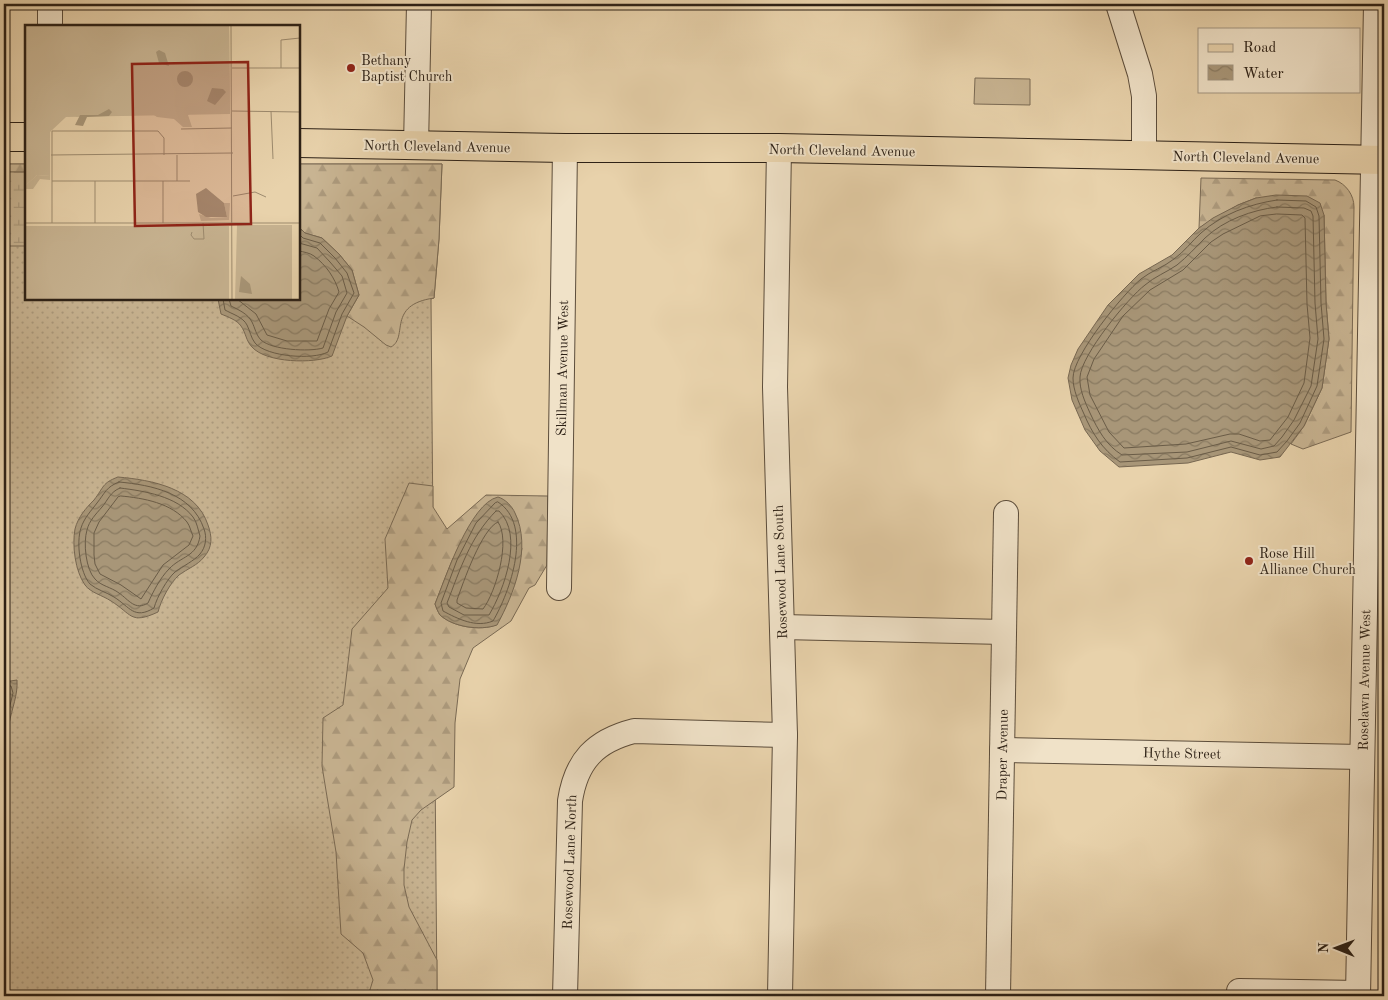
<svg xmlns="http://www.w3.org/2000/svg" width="1388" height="1000" font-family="'Old Standard TT',serif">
<defs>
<pattern id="grass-dots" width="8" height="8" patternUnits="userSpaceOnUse" patternTransform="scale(1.25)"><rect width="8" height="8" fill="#c8b492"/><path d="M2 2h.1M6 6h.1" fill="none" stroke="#ac9a7d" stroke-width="1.8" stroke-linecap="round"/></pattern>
<pattern id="forest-firs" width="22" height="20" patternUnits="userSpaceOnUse" patternTransform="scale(1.25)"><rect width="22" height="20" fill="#c8b492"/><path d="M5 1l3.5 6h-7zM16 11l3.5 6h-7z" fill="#ac9a7d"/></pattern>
<pattern id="wetland-marsh" width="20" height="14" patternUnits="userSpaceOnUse" patternTransform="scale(1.25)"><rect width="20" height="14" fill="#c8b492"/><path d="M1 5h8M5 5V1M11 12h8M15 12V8" fill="none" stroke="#ac9a7d"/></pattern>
<pattern id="water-waves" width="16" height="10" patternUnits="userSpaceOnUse" patternTransform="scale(1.25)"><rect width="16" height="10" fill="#a89678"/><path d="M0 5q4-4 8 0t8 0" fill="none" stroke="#897a61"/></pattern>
</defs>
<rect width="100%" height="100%" fill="#e8d2ab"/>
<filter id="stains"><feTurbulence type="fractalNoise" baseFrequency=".004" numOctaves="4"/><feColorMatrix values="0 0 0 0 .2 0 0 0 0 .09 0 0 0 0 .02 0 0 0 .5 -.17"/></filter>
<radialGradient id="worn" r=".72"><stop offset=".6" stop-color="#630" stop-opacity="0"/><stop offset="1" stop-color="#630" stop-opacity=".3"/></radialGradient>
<!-- grass -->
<polygon fill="url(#grass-dots)" stroke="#7a6a54" points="4,164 26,164 26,299 299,299 299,164 442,164 439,239 434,298 431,299 437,996 4,996"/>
<!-- forest -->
<g fill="url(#forest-firs)" stroke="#7a6a54" fill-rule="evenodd">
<rect x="4" y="164" width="22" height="8"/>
<path d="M 299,164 L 442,164 L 439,239 L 434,298 C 386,305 409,337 391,347 L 386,345 L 364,327 L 347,316 L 359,295 L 352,270 L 339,254 L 322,238 L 305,233 L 299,227 Z"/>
<path d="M 1201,178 L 1335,180 C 1346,184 1354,195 1354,207 L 1351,432 L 1303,449 L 1291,444 L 1304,426 L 1322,388 L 1329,339 L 1326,303 L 1324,215 L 1256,198 L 1238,205 L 1199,228 Z"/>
<path d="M 409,483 L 433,486 L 433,507 L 447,529 L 486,495 L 548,496 L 547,565 L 535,585 L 529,588 L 511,621 L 473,648 L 460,679 L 455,723 L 454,787 L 421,810 L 412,820 L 407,842 L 404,869 L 404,885 L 409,907 L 437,960 L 437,996 L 368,996 L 373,980 L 363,953 L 341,934 L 336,852 L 322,766 L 323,718 L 343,705 L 352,629 L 388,588 L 385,539 ZM 522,548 C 517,579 512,597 496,625 C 480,631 453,627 440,615 C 438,612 436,607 435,604 L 453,558 Z"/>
</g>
<!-- wetland -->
<rect fill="url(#wetland-marsh)" stroke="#7a6a54" x="4" y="172" width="22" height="74"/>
<!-- park -->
<polygon fill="#c8b492" stroke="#7a6a54" points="975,78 1030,79 1030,105 974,104"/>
<!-- water -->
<g fill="url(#water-waves)" stroke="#776751">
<polygon points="1276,195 1307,196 1320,203 1324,215 1326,303 1329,339 1322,388 1304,426 1280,457 1260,460 1231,452 1188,463 1119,467 1100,451 1085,430 1072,400 1068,378 1071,365 1078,349 1108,305 1139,274 1172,255 1199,228 1213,218 1238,205 1256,198"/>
<path d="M 299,227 L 305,233 L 322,238 L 339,254 L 352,270 L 359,295 L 347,316 L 332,356 C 314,364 266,363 252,347 C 246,341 246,333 241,326 C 237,320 228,317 221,314 L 218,299 L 299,299 Z"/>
<path d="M 118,477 C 152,480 196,488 208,525 C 212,536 213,547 204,557 C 198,565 187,569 179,575 C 170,583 161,600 158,612 C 130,625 132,614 111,601 C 102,595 91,593 85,585 C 75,571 72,545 75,529 C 78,517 86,508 94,500 C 104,487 102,483 118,477 Z"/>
<path d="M 498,497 C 505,499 512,506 515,513 C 532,548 514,594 497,625 C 480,631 453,627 440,615 C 438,612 436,607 435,604 C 445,579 470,503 498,497 Z"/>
<path d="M 17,680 C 18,695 12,708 9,724 C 8,734 9,743 4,752 L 4,682 Z"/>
</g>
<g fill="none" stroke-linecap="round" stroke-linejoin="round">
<!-- shore -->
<g stroke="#6a5c47" stroke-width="1">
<path d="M 1277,200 L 1306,201 L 1316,207 L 1319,216 L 1321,303 L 1324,339 L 1317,386 L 1300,423 L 1287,441 L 1277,452 L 1260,455 L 1231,447 L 1187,458 L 1120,462 C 1102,449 1092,433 1084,414 C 1079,403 1073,390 1073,378 C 1073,355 1123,294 1141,279 C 1151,271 1164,267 1174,259 C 1184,252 1192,241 1201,233 C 1222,214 1250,204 1277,200 Z"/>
<path d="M 1277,207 L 1304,208 L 1311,211 L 1313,216 L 1315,303 L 1318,339 L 1311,386 L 1294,420 L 1282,437 L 1274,446 L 1261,449 L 1231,441 L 1187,452 L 1122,455 C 1106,445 1098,430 1090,413 C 1085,402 1079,389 1080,377 C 1081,355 1128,298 1145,285 C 1154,277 1167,272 1177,265 C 1187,257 1196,247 1205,238 C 1224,220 1252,210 1277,207 Z"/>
<polygon points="1277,214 1302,215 1305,218 1307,304 1310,338 1304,383 1288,417 1270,440 1260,441 1239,434 1230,434 1186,444 1124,448 1109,432 1090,395 1087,377 1094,359 1123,316 1150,290 1183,270 1211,242 1223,234 1260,216"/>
<path d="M 223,299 L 225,310 C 232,314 243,317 247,325 C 250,331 251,338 255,343 C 267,357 313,360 328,352 L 342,314 L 354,293 L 347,273 L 335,258 L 320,243 L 303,238 L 299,234"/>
<path d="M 229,299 L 231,306 C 239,310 248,314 252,322 C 255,328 256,335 261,340 C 272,350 309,352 323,348 L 336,312 L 347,293 L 342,276 L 330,262 L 317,248 L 299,243"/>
<path d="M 237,299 L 256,314 L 267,335 L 287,341 L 317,341 L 329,309 L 339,292 C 335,278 326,265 314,256 C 310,253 304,252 299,251"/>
<path d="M 119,482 C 152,485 192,493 204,529 C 207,537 206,547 200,554 C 194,561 183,566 175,572 C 167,579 157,597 154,608 C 134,620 130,607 114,597 C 106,592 97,590 90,584 C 80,573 76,542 81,528 C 84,518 91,511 97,503 C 105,493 106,487 119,482 Z"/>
<path d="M 120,488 C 144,491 177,496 193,517 C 197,522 198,530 200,536 C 197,557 181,556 169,569 C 160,578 153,592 148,603 C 135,611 129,600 119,593 C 111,587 101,586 95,579 C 86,570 83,543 87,530 C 89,521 96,514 102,507 C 108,500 110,492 120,488 Z"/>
<path d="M 121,496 C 143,498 172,503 187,522 C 190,526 191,532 193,536 L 189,545 L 163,565 L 141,599 L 121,585 L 100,574 L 95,564 L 94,555 L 94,533 L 99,522 L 118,497 Z"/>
<path d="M 498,502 C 534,525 510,592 493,621 C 476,628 458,619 443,611 L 441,603 L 457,560 L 476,523 L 495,503 Z"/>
<path d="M 496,511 L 499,511 C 524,535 504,590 489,615 L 464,615 L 449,607 L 447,603 C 460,570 470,537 496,511 Z"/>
<path d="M 498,522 C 511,540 496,592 483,609 L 466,608 L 457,603 L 457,600 C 463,583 482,528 498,522 Z"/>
<polyline points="4,686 11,686 13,693 4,730"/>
</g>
<!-- minor casing -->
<g stroke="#5c4d3b" stroke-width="26">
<g id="minor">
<polyline points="1118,4 1140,74 1144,96 1144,154"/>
<polyline points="50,26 50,4"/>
<polyline points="416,146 419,4"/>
<polyline points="779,148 775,387 785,735 780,996"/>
<polyline points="559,588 565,148"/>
<polyline points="782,627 1004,632"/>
<polyline points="1002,750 1362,757"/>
<polyline points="1239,991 1358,993"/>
<path d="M 565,996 L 570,801 C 576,761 595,741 634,731 L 785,735"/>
<polyline points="998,996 1006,513"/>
<polyline points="1358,996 1376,4"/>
</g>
</g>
<!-- major casing -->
<g stroke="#2d2116" stroke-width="30">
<g id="major">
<polyline points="4,137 26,137"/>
<polyline points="299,143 565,148 779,148 1384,160"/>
</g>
</g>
<!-- minor -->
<use href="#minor" stroke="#f0e2c8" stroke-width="24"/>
<!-- major -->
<use href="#major" stroke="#e8d2ab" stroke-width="28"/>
</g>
<!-- markers -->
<g fill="#8f2418" stroke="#f0e2c8" stroke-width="2">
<circle cx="351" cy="68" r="5"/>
<circle cx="1249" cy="561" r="5"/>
</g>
<g text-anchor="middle" stroke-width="4" stroke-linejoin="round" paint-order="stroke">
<!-- poi labels -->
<g font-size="14" fill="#2d2116" stroke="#f0e2c8" text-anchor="start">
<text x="361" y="65">Bethany<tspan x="361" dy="16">Baptist Church</tspan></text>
<text x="1259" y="558">Rose Hill<tspan x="1259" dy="16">Alliance Church</tspan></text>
</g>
<!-- street labels -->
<g font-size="14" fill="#2d2116" stroke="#f0e2c8">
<text transform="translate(437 146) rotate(1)" y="5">North Cleveland Avenue</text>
<text transform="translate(842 150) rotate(1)" y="5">North Cleveland Avenue</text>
<text transform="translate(1246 157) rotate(1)" y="5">North Cleveland Avenue</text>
<text transform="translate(562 368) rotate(-89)" y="5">Skillman Avenue West</text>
<text transform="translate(780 572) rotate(-92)" y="5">Rosewood Lane South</text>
<text transform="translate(1364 680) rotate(-89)" y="5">Roselawn Avenue West</text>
<text transform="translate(1182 753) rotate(1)" y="5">Hythe Street</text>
<text transform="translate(1002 755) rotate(-89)" y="5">Draper Avenue</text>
<text transform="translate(569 862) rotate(-88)" y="5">Rosewood Lane North</text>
</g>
</g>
<!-- overview -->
<g transform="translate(25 25)">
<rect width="275" height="275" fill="#e8d2ab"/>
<path d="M 0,0 L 204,0 L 205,89 L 41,92 L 25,107 L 25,151 L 12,150 L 0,161 ZM 0,201 L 204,201 L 204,275 L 0,275 Z" fill="#c8b492"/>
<path d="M 196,0 L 204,0 L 205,89 L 189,88 L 184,84 L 199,71 L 198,64 L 192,63 L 192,57 L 196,49 L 197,53 L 204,48 L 203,31 L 196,25 ZM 135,76 L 168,86 L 163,90 L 167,102 L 158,102 L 149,94 L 132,92 L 123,86 L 112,90 L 84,91 L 87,88 L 84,84 L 78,89 L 50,92 L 58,87 L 71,88 L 83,83 L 110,83 ZM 12,150 L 25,151 L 25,155 L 15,154 L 8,164 L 0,164 L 0,161 ZM 199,178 L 205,178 L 204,195 L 176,196 L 174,189 L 186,193 L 202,192 Z" fill="#c8b492"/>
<path d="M 201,28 L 204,48 L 198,53 L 195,34 Z" fill="#c8b492"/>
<path d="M 212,200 L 267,200 L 267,275 L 210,275 Z" fill="#c8b492"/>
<path d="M 134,25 L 140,28 L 144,41 L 134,38 L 131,27 ZM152 54a8 8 0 1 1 16 0a8 8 0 1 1-16 0ZM 187,63 L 198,64 L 201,67 L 190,80 L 182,76 ZM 84,84 L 87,87 L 84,91 L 62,92 L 58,101 L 50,100 L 55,90 L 73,90 ZM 181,163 L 199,178 L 202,192 L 181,192 L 173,187 L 171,169 ZM 216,251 L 225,259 L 227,269 L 214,267 Z" fill="#a89678"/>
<path fill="none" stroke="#9d8b6f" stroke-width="1" d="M 206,0 L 207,275M 207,43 L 275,43M 256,43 L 256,15 L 275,13M 207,86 L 275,87M 246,86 L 248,134M 156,104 L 207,103M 26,130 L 208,128M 27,156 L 165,156M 70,156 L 70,198M 138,156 L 138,198M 152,156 L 152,130M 208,171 L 230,167 L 241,172M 0,198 L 275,198M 27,198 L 27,106 L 133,106 L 139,113 L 139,130M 167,207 L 166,210 L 169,214 L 179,214 L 178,198"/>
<path fill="#8f2418" fill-opacity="0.15" stroke="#8f2418" stroke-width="2.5" d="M 223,37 L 226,199 L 110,201 L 107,39 Z"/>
<rect width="275" height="275" fill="none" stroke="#2d2116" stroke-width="2.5"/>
</g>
<!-- margin -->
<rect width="1388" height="1000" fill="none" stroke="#e8d2ab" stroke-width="20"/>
<rect x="5" y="5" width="1378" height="990" fill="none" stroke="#2d2116" stroke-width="2.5"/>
<rect x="10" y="10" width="1368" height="980" fill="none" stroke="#2d2116"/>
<!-- legend -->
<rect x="1198" y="28" width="162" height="65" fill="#f0e2c8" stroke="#a29581"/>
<rect x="1208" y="44" width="25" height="8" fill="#e8d2ab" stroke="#a29581"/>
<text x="1243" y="52" font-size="15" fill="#2d2116">Road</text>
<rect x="1208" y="65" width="25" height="15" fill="url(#water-waves)" stroke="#a29581"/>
<text x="1243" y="78" font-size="15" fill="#2d2116">Water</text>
<!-- north arrow -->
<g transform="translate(1336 948) rotate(271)" stroke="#f0e2c8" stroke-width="4" paint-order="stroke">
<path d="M0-4L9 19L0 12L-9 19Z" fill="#2d2116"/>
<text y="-8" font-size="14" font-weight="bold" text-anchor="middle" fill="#2d2116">N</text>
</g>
<rect width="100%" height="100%" filter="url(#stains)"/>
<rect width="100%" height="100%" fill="url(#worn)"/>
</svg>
